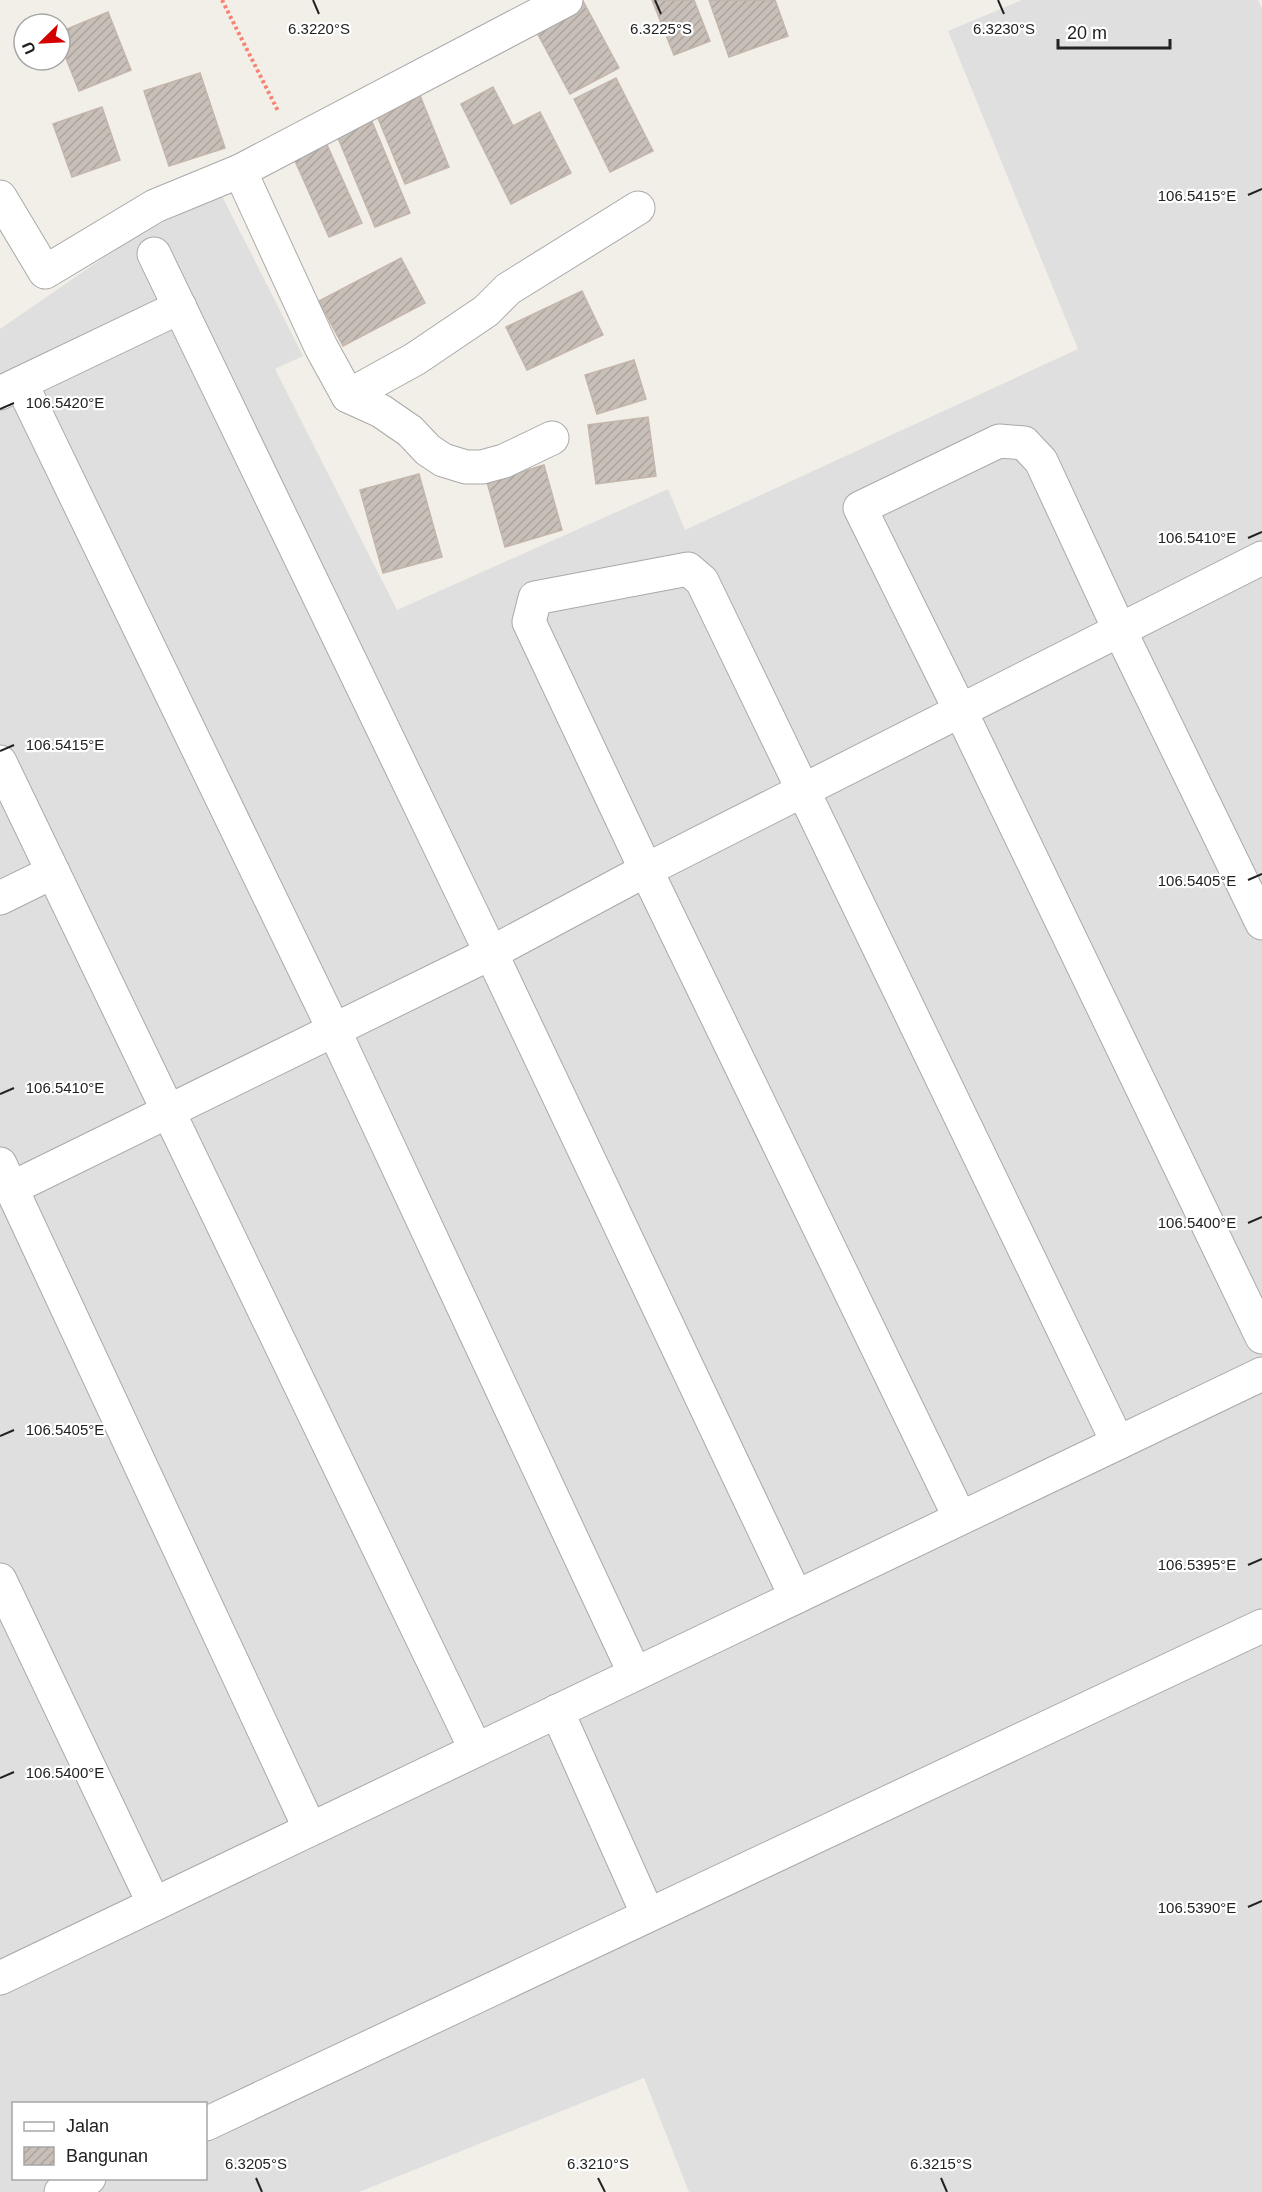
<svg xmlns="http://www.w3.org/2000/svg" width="1262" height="2192" font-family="Helvetica,sans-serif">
<defs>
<pattern id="building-hatch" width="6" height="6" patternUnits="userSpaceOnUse" patternTransform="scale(1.5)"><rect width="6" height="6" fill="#c7bfb8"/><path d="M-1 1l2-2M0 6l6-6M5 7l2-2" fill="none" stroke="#aba49e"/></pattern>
</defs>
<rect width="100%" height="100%" fill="#f2efe9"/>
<!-- residential -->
<path fill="#e0dfdf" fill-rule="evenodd" d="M 1022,0 L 1258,0 L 1262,8 L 1262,2192 L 689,2192 L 644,2078 L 359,2192 L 0,2192 L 0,329 L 141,232 L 222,196 L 303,356 L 275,369 L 397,610 L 668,489 L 685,530 L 1078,349 L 948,31 ZM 14,2104 L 206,2104 L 206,2178 L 14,2178 Z"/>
<!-- building -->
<g fill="url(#building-hatch)" stroke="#c4b6ab" stroke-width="1.5">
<polygon points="652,0 694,0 710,41 674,55"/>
<polygon points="709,0 775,0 788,36 729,57"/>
<polygon points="583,1 619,68 570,94 534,27"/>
<polygon points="108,12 131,70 79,91 60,43 60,32"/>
<polygon points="200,73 225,148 169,166 144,91"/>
<polygon points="616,78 653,151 610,172 574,99"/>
<polygon points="493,87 513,126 540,112 571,173 511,204 461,104"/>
<polygon points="417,88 449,167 405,184 373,106"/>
<polygon points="102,107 120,160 72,177 53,124"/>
<polygon points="368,112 410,213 375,227 333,126"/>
<polygon points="324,138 362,223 329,237 291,152"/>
<polygon points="401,258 425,303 343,346 319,301"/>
<polygon points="582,291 603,335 527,370 506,327"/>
<polygon points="634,360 646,399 597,414 585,375"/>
<polygon points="648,417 656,476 596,484 588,425"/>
<polygon points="544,465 562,530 505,547 487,482"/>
<polygon points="419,474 442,557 383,573 360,490"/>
</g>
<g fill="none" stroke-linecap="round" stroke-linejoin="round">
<!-- street casing -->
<g stroke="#a9a9a9" stroke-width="35">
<g id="street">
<polyline points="240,171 321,347 348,396 381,411 410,431 428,450 443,460 466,467 482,467 504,461 552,438"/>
<polyline points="0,197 45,272 155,206 240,171 566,0"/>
<polyline points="154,254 491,953 796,1597"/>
<polyline points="21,383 334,1030 635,1674"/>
<polyline points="0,393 180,307"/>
<polyline points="348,396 415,359 486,311 508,289 638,208"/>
<polyline points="0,762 476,1750"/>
<polyline points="0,898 53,872"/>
<polyline points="1262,923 1120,631 1041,461 1024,443 999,441 860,508 960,710 1262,1337"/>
<polyline points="0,1164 310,1829"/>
<polyline points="12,1188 491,953 646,870 1262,558"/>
<polyline points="960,1518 646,870 529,622 535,598 688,569 702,581 1118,1443"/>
<polyline points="0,1580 154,1904"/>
<polyline points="557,1711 648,1915"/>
<polyline points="0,1978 1262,1374"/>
<polyline points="206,2124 1262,1626"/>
<polyline points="61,2192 89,2178"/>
</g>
</g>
<!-- path -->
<polyline stroke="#fa8072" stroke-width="4" stroke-dasharray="3 3" stroke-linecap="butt" points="222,0 278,111"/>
<!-- street -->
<use href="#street" stroke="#fff" stroke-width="33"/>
</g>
<!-- ticks -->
<path fill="none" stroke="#222" stroke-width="2" d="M 313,0 L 319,14M 655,0 L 661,14M 998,0 L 1004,14M 1248,195 L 1262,189M 0,409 L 14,403M 1248,538 L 1262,532M 0,751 L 14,745M 1248,880 L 1262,874M 0,1094 L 14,1088M 1248,1223 L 1262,1217M 0,1436 L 14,1430M 1248,1565 L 1262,1559M 0,1778 L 14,1772M 1248,1907 L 1262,1901M 256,2178 L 262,2192M 598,2178 L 605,2192M 941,2178 L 947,2192"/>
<g font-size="15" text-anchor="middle" fill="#222" stroke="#fff" stroke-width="4.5" stroke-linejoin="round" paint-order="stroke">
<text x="319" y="34">6.3220°S</text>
<text x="661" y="34">6.3225°S</text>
<text x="1004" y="34">6.3230°S</text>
<text x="1197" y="201">106.5415°E</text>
<text x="65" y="408">106.5420°E</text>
<text x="1197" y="543">106.5410°E</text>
<text x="65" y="750">106.5415°E</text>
<text x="1197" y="886">106.5405°E</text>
<text x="65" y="1093">106.5410°E</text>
<text x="1197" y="1228">106.5400°E</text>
<text x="65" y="1435">106.5405°E</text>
<text x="1197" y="1570">106.5395°E</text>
<text x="65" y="1778">106.5400°E</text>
<text x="1197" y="1913">106.5390°E</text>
<text x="256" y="2169">6.3205°S</text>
<text x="598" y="2169">6.3210°S</text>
<text x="941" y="2169">6.3215°S</text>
</g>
<!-- legend -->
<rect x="12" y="2102" width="195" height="78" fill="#ffffff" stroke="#a7a7a7" stroke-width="1.5"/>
<rect x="24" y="2122" width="30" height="9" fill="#ffffff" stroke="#a7a7a7" stroke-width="1.5"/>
<text x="66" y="2132" font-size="18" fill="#222222">Jalan</text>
<rect x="24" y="2147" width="30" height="18" fill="url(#building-hatch)" stroke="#a7a7a7" stroke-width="1.5"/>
<text x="66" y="2162" font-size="18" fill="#222222">Bangunan</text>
<!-- north arrow -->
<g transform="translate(42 42) rotate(246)"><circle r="28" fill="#ffffff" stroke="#a7a7a7" stroke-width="1.5"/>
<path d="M0-4.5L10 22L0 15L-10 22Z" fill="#d40000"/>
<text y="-9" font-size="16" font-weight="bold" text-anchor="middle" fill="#222222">U</text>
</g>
<!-- scale -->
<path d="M1058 39v9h112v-9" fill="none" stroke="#222222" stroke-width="3"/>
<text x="1067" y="39" font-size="18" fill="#222222" stroke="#ffffff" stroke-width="4.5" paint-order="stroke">20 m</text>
</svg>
